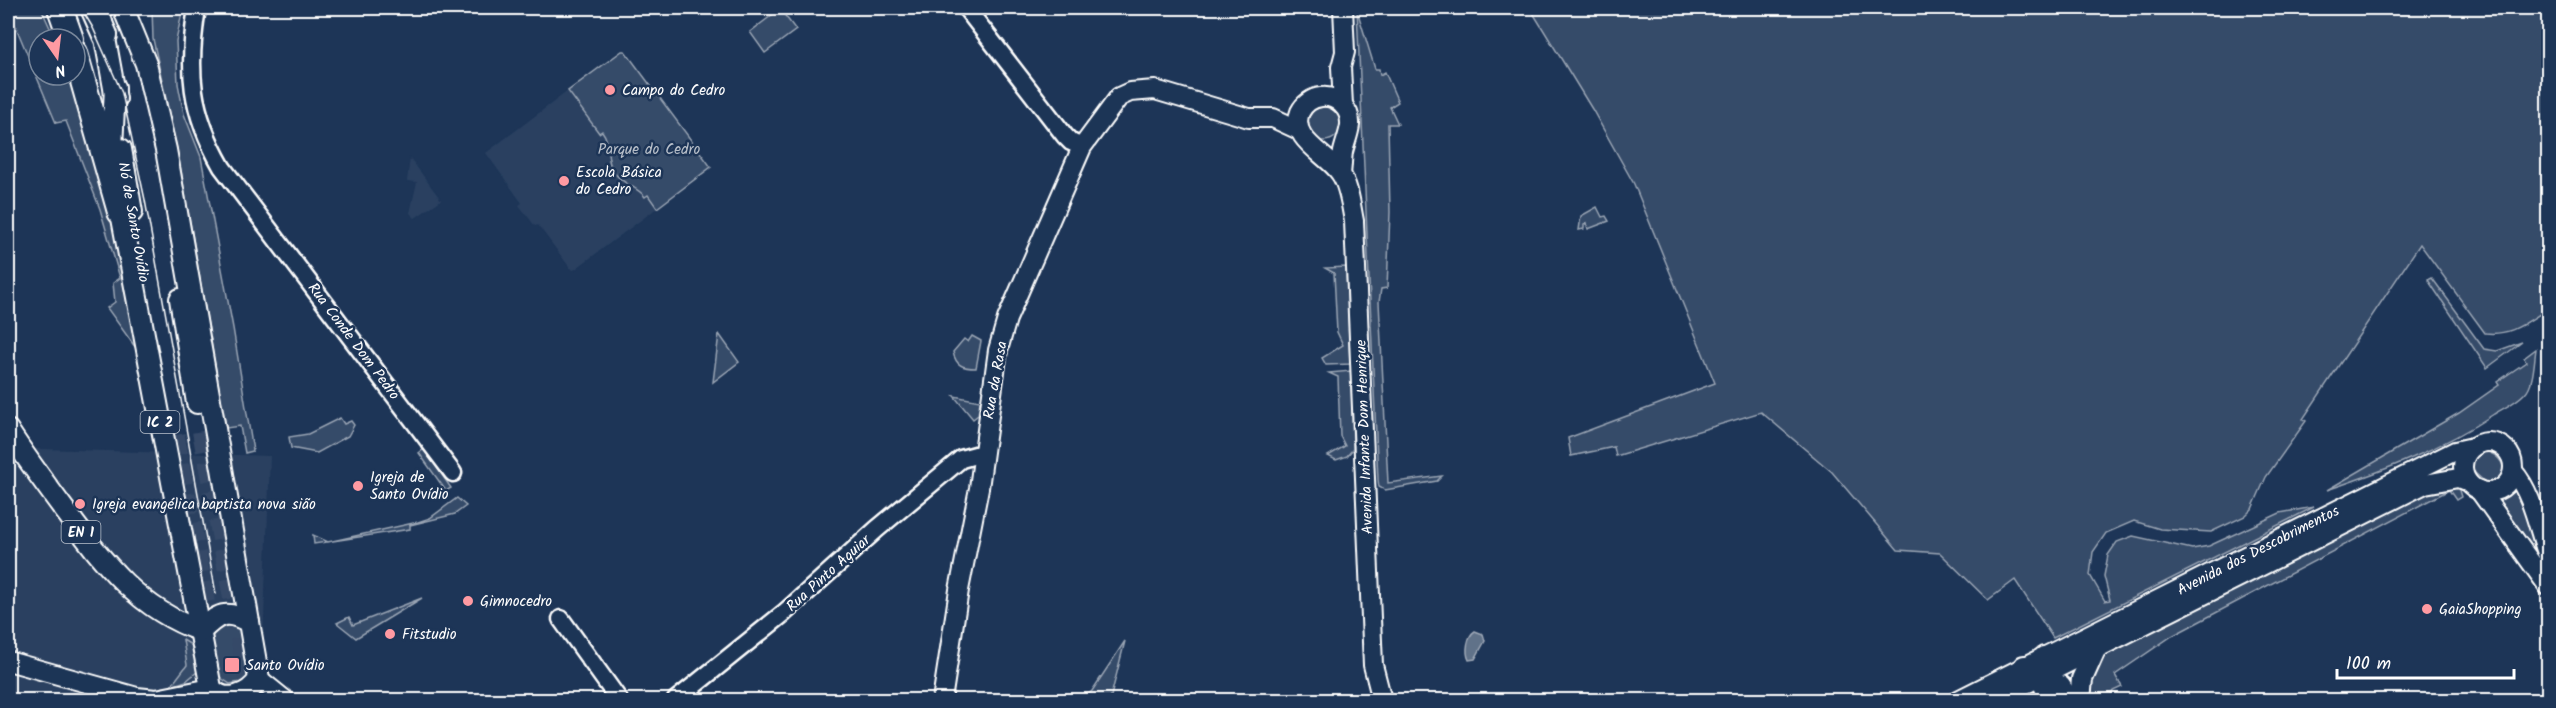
<svg xmlns="http://www.w3.org/2000/svg" width="2556" height="708" font-family="Kalam,sans-serif">
<rect width="100%" height="100%" fill="#1d3557"/>
<filter id="ink" filterUnits="userSpaceOnUse"><feTurbulence type="fractalNoise" baseFrequency=".0167" numOctaves="2"/><feDisplacementMap in="SourceGraphic" scale="12" xChannelSelector="R" yChannelSelector="G"/><feConvolveMatrix kernelMatrix="1 2 1 2 8 2 1 2 1" color-interpolation-filters="sRGB"/></filter>
<g filter="url(#ink)">
<!-- built -->
<g fill="#2a4161">
<polygon points="568,91 599,132 602,130 609,140 609,160 614,173 631,187 638,188 648,195 657,208 574,270 571,269 538,225 535,226 519,205 522,203 486,153"/>
<polygon points="410,158 441,200 415,218 410,213 417,182 407,181"/>
<polygon points="8,448 270,456 261,700 8,700"/>
</g>
<!-- green -->
<g fill="#364b69" stroke="#9aa5b4" stroke-width="1.5">
<polygon points="8,8 41,8 55,39 39,39 39,75 69,75 107,188 138,351 107,308 115,302 113,283 120,278 100,209 66,121 56,123"/>
<polygon points="152,8 183,8 176,41 178,84 184,114 201,157 233,328 253,451 245,453 240,426 226,428 179,159 153,39"/>
<path d="M 1530,8 L 2548,8 L 2548,309 C 2526,322 2513,336 2485,333 L 2420,244 L 2303,419 L 2306,421 L 2266,477 L 2252,509 L 2245,516 L 2211,532 L 2160,529 L 2134,521 L 2106,533 L 2093,552 L 2090,575 L 2105,601 L 2110,600 L 2104,576 L 2108,555 L 2117,542 L 2133,536 L 2192,549 L 2209,546 L 2280,513 L 2314,507 L 2053,638 L 2015,580 L 1988,600 L 1940,553 L 1898,550 L 1832,472 L 1761,412 L 1616,456 L 1614,447 L 1571,456 L 1568,438 L 1715,383 L 1634,184 L 1592,109 Z"/>
<polygon points="780,9 796,30 765,53 750,32"/>
<polygon points="1357,10 1375,69 1379,69 1380,75 1385,72 1398,102 1390,107 1398,124 1388,124 1390,212 1387,288 1381,289 1379,302 1388,483 1442,476 1437,481 1385,490 1379,487 1378,480"/>
<path d="M 622,51 L 625,51 L 711,167 L 657,208 L 648,195 L 645,197 C 637,186 622,185 613,171 C 604,156 612,144 602,131 L 599,133 L 568,91 Z"/>
<circle cx="1324" cy="124" r="17"/>
<polygon points="1597,207 1602,217 1606,216 1609,221 1588,229 1586,223 1584,225 1584,229 1579,230 1581,216"/>
<polygon points="1346,267 1350,364 1326,365 1322,358 1343,345 1337,332 1334,273 1325,268"/>
<polygon points="2432,278 2484,349 2497,351 2522,342 2487,368 2428,280"/>
<polygon points="719,334 739,362 713,382"/>
<path d="M 972,336 L 981,341 L 976,368 C 963,368 956,366 953,352 L 964,339 L 968,342 Z"/>
<path d="M 2536,349 C 2534,362 2534,384 2525,393 C 2517,402 2504,408 2494,414 C 2443,448 2386,470 2327,490 L 2459,413 L 2499,385 L 2497,382 L 2526,362 L 2524,358 Z"/>
<polygon points="1351,371 1353,449 1347,456 1336,460 1328,456 1345,446 1340,436 1338,377 1329,373"/>
<polygon points="954,396 980,401 978,415 973,419"/>
<polygon points="340,418 344,424 351,421 354,425 348,436 317,453 291,448 289,437 308,434"/>
<polygon points="424,449 451,488 446,491 419,453"/>
<path d="M 2484,451 C 2499,454 2511,469 2499,481 L 2485,482 L 2475,473 C 2470,463 2473,454 2484,451 Z"/>
<polygon points="2518,482 2548,564 2548,571 2497,497 2512,490"/>
<path d="M 2443,487 L 2458,487 L 2461,497 L 2456,500 L 2449,490 L 2172,636 L 2115,675 L 2122,687 L 2113,691 L 2109,700 L 2090,700 C 2089,682 2096,667 2108,652 L 2427,492 Z"/>
<polygon points="457,498 466,506 455,514 410,525 410,529 314,544 313,535 328,542 418,522 430,518"/>
<polygon points="422,598 356,638 337,623 349,617 353,625"/>
<polygon points="232,623 240,628 249,671 240,682 230,684 218,676 210,637 215,628"/>
<polygon points="183,640 193,646 198,671 186,681 171,686 187,665"/>
<polygon points="1125,641 1110,700 1082,700 1092,691"/>
</g>
<!-- water -->
<path fill="#617289" stroke="#a0aab8" stroke-width="1.5" d="M 1475,631 L 1483,634 L 1485,641 L 1475,659 L 1469,660 C 1465,652 1467,636 1475,631 Z"/>
<g fill="none" stroke-linecap="round" stroke-linejoin="round">
<!-- primary-tunnel -->
<g stroke="#344968" stroke-width="20" stroke-dasharray="20 10" stroke-linecap="butt">
<polyline points="202,431 252,700"/>
<polyline points="175,435 209,625"/>
</g>
<!-- tertiary casing -->
<g stroke="#fff" stroke-width="21">
<g id="tertiary">
<path d="M 197,8 C 187,70 190,111 222,167 L 453,473"/>
<polyline points="966,8 1065,136 1071,142 1082,147"/>
<polyline points="561,619 619,700"/>
<polyline points="676,700 784,613 877,529 961,459 983,453"/>
</g>
</g>
<!-- secondary casing -->
<g stroke="#fff" stroke-width="22">
<g id="secondary">
<polyline points="1343,8 1345,52 1341,67 1343,105"/>
<path d="M 1341,174 C 1342,167 1342,159 1343,152 C 1345,143 1349,134 1350,125 C 1351,109 1337,95 1321,97 C 1312,98 1304,104 1300,112 C 1289,139 1327,154 1340,173 C 1349,185 1351,206 1354,221 L 1373,665 L 1382,700"/>
<circle cx="2488" cy="467" r="25"/>
<path d="M 2513,471 C 2533,494 2538,528 2548,556"/>
<polyline points="2479,490 2548,586"/>
<polyline points="8,661 137,697 156,699 211,688"/>
<polyline points="259,679 285,700"/>
<polyline points="942,700 959,590 979,488 998,350 1007,319 1082,147 1119,97 1130,92 1155,90 1249,118 1273,118 1299,130"/>
<polyline points="1958,700 2455,451 2473,447"/>
<polyline points="1994,700 2425,484 2458,478 2468,482"/>
</g>
</g>
<!-- primary casing -->
<g stroke="#fff" stroke-width="24">
<g id="primary">
<polyline points="102,22 116,99"/>
<polyline points="121,149 132,212"/>
<polyline points="114,165 112,148 115,87"/>
<path d="M 118,197 L 211,688 C 225,705 249,695 259,679 L 166,150 L 146,64 L 126,15"/>
<polyline points="180,299 197,403"/>
<path d="M 8,430 C 26,458 46,485 66,512 C 104,563 138,609 201,631"/>
<path d="M 201,631 C 218,614 226,609 249,622"/>
<path d="M 2044,657 C 2043,672 2042,687 2050,700"/>
<polyline points="2024,666 2060,686 2069,700"/>
<polyline points="2080,700 2082,679 2095,650"/>
</g>
</g>
<!-- motorway casing -->
<g stroke="#fff" stroke-width="28">
<g id="motorway">
<polyline points="60,8 71,39"/>
<polyline points="93,8 105,35"/>
<polyline points="75,53 120,212"/>
</g>
</g>
<!-- tertiary -->
<use href="#tertiary" stroke="#1d3557" stroke-width="16"/>
<!-- secondary -->
<use href="#secondary" stroke="#1d3557" stroke-width="18"/>
<!-- primary -->
<use href="#primary" stroke="#1d3557" stroke-width="20"/>
<!-- motorway -->
<use href="#motorway" stroke="#1d3557" stroke-width="24"/>
<!-- tram -->
<polyline stroke="#fff" stroke-width="1.5" points="81,8 93,28 122,93 145,200 216,594"/>
</g>
</g>
<!-- markers -->
<g fill="#ff9aa2" stroke="#1d3557" stroke-width="2">
<circle cx="610" cy="90" r="6"/>
<circle cx="564" cy="181" r="6"/>
<circle cx="358" cy="486" r="6"/>
<circle cx="80" cy="504" r="6"/>
<circle cx="468" cy="601" r="6"/>
<circle cx="2427" cy="609" r="6"/>
<circle cx="390" cy="634" r="6"/>
<rect x="224" y="657" width="16" height="16" rx="3"/>
</g>
<g text-anchor="middle" stroke-width="5" stroke-linejoin="round" paint-order="stroke">
<!-- shield labels -->
<g fill="#1d3557" stroke="#bbc2cd" stroke-width="1.5">
<rect x="140.5" y="411" width="39" height="22" rx="4.5"/>
<rect x="61.5" y="521" width="39" height="22" rx="4.5"/>
</g>
<g font-size="14" font-weight="bold" fill="#fff">
<text x="160" y="427">IC 2</text>
<text x="81" y="537">EN 1</text>
</g>
<!-- poi labels -->
<g font-size="15" fill="#fff" stroke="#1d3557" text-anchor="start">
<text x="622" y="95">Campo do Cedro</text>
<text x="576" y="177">Escola Básica<tspan x="576" dy="17">do Cedro</tspan></text>
<text x="370" y="482">Igreja de<tspan x="370" dy="17">Santo Ovídio</tspan></text>
<text x="92" y="509">Igreja evangélica baptista nova sião</text>
<text x="480" y="606">Gimnocedro</text>
<text x="2439" y="614">GaiaShopping</text>
<text x="402" y="639">Fitstudio</text>
<text x="246" y="670">Santo Ovídio</text>
</g>
<!-- park labels -->
<g font-size="15" fill="#b9c0ca" stroke="#1d3557">
<text x="649" y="154">Parque do Cedro</text>
</g>
<!-- street labels -->
<g font-size="15" fill="#fff" stroke="#1d3557">
<text transform="translate(134 222) rotate(80)" y="5">Nó de Santo Ovídio</text>
<text transform="translate(354 341) rotate(53)" y="5">Rua Conde Dom Pedro</text>
<text transform="translate(995 380) rotate(-80)" y="5">Rua da Rasa</text>
<text transform="translate(1364 437) rotate(-92)" y="5">Avenida Infante Dom Henrique</text>
<text transform="translate(2258 550) rotate(-27)" y="5">Avenida dos Descobrimentos</text>
<text transform="translate(828 573) rotate(-42)" y="5">Rua Pinto Aguiar</text>
</g>
</g>
<!-- margin -->
<rect width="2556" height="708" fill="none" stroke="#1d3557" stroke-width="30"/>
<rect x="15" y="15" width="2526" height="678" fill="none" stroke="#fff" stroke-width="2" filter="url(#ink)"/>
<!-- north arrow -->
<g transform="translate(57 57) rotate(166)"><circle r="28" fill="#1d3557" stroke="#77869a" stroke-width="1.5"/>
<path d="M0-4.5L10 22L0 15L-10 22Z" fill="#ff9aa2"/>
<text y="-9" font-size="16" font-weight="bold" text-anchor="middle" fill="#ffffff">N</text>
</g>
<!-- scale -->
<path d="M2337 669v9h177v-9" fill="none" stroke="#ffffff" stroke-width="3"/>
<text x="2346" y="669" font-size="18" fill="#ffffff" stroke="#1d3557" stroke-width="4.5" paint-order="stroke">100 m</text>
</svg>
